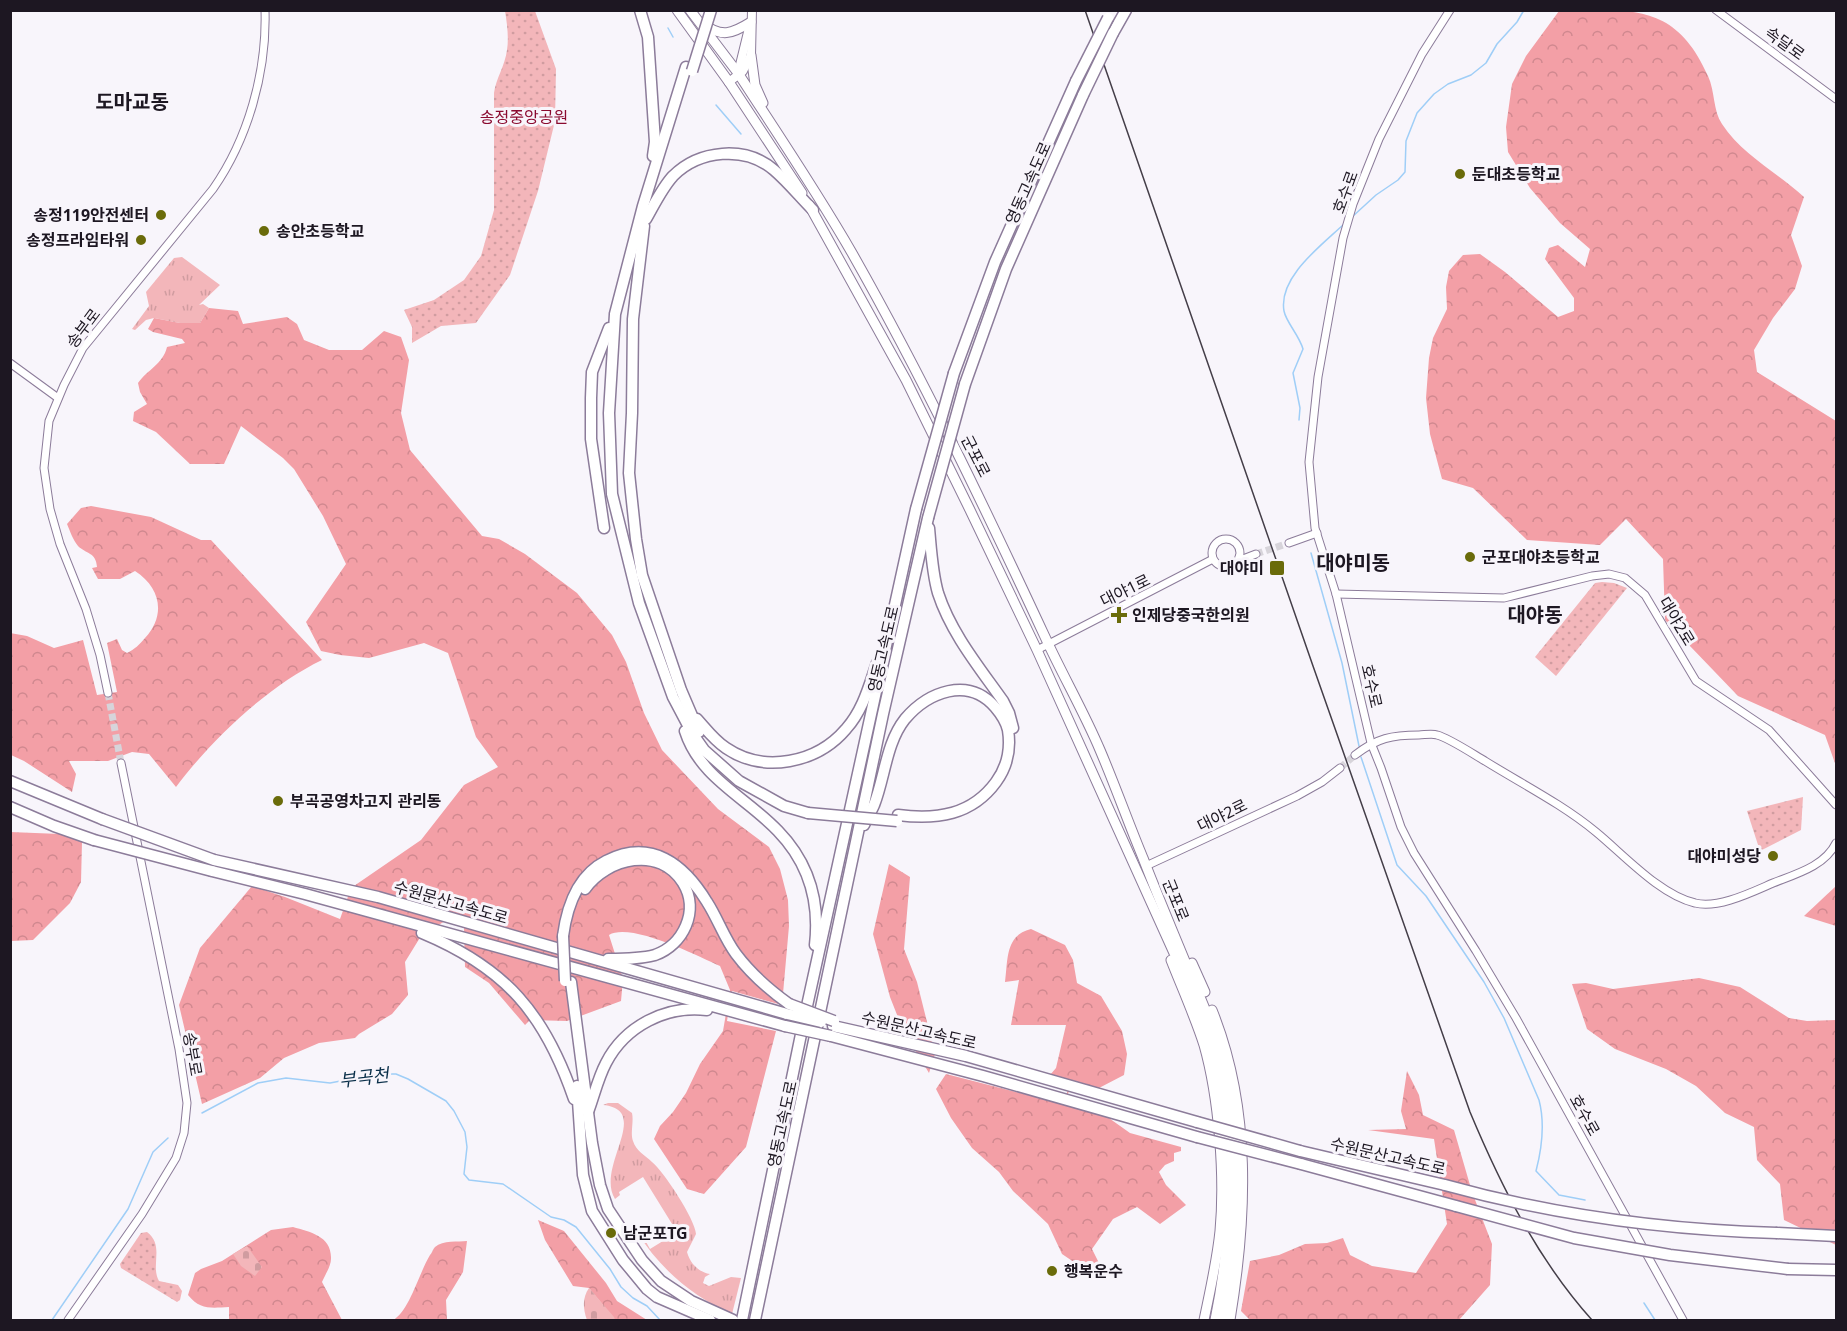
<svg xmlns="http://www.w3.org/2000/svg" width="1847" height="1331" font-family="'Noto Sans','Noto Sans KR',sans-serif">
<defs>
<pattern id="grass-tufts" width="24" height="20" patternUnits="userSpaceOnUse" patternTransform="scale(1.5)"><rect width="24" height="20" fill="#f3b6ba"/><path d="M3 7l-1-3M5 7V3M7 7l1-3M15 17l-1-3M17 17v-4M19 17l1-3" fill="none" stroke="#d09ca0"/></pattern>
<pattern id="forest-crowns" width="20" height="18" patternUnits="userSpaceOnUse" patternTransform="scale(1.5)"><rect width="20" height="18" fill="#f39fa6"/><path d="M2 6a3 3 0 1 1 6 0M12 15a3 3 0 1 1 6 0" fill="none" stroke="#d0888f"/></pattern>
<pattern id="cemetery-stones" width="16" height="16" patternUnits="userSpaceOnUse" patternTransform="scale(1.5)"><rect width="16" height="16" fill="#f3b6ba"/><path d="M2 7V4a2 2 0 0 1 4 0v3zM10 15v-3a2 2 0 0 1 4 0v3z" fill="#d09ca0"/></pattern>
<pattern id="park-dots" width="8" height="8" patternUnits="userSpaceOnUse" patternTransform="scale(1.5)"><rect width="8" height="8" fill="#f3b6ba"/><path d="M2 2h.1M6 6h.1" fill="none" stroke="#d09ca0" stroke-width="1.8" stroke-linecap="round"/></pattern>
</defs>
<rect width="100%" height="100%" fill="#f8f5fb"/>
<!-- grass -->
<g fill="url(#grass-tufts)">
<polygon points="182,257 220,285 199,305 203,304 209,308 200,323 180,323 154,318 146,320 135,330 132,329 149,306 146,292 174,258"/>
<path d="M 608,1103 L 618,1103 L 632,1113 C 634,1122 630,1133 633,1141 C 636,1151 645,1155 652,1162 C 664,1172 695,1219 696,1234 L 687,1252 C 690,1263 698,1272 710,1274 L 705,1277 L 703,1283 L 709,1286 L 731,1277 L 741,1278 L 732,1314 C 693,1297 660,1269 637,1232 L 640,1231 L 650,1249 L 671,1236 L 669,1239 L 677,1232 L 643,1177 L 619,1192 L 620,1195 L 615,1199 C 595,1167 653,1110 603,1105 Z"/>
</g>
<!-- forest -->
<g fill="url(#forest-crowns)">
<path d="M 1559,11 C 1629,10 1675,1 1708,76 C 1715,91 1713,111 1722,124 C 1742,155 1777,172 1804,197 L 1791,235 L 1802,266 L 1795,289 L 1773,318 L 1754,350 L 1757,372 L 1836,421 L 1836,766 L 1825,735 L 1738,696 L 1665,620 L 1663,559 L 1626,519 L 1600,545 L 1527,540 L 1473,488 L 1442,479 L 1430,434 L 1426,398 L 1429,358 L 1433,338 L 1447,309 L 1446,287 L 1449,271 L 1463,255 L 1480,254 L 1505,272 L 1558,317 L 1574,311 L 1574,298 L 1545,259 L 1549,248 L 1558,245 L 1585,267 L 1590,249 L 1560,223 L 1530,188 L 1508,152 L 1506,127 L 1512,84 L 1526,56 Z"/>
<path d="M 209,308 L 238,311 L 243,324 L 287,317 L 297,324 L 304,340 L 329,350 L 362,350 L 384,331 L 401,337 L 409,360 L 401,413 L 410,450 L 482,536 L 499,539 L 525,554 L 577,593 L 612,635 L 626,662 L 644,713 L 662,750 L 718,809 L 769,847 L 780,869 L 788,900 L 789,926 L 782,1005 L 732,991 L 727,1021 L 776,1031 L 746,1147 L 704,1194 L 687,1189 L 654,1139 L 660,1126 L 673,1112 L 686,1093 L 700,1064 L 723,1031 L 730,990 L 720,966 C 697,956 631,922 609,935 L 623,979 L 621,1001 L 567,1021 L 530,1020 L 525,1025 L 489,983 L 465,967 L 464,928 L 445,921 L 421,936 L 405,962 L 408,995 L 392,1014 L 359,1034 L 355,1038 L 319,1043 L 284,1058 L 260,1078 L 202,1104 L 179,1005 L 200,948 L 252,886 L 285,897 L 340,919 L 351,888 L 421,840 L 464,785 L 498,767 L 476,737 L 448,653 L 424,643 L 369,658 L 340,655 L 321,651 L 306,622 L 346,564 L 323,516 L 294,469 L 283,458 L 241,426 L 224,464 L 190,464 L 156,432 L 133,421 L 134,412 L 147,404 L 140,392 L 138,383 C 147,370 163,364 167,347 L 185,343 L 182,339 L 153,332 L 148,329 L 154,318 L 180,323 L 200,323 Z"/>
<path d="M 91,506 L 151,517 L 201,540 L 211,540 L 322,660 C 268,686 212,739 176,787 L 149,754 L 132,752 L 108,761 L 69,761 L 76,774 L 72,792 L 24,761 L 11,755 L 10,633 L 27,636 L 54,648 L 83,640 L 97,695 L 117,692 L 107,643 L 117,639 L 122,650 L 127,653 C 135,649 139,645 145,638 C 166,615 161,588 135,571 L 120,579 L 98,579 L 92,568 L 97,567 C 96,552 86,554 78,546 C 73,540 70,531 67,524 L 81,508 Z"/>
<polygon points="10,832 60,834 82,842 81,882 70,903 33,940 11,941"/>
<polygon points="889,864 910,877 904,949 917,982 935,1054 929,1073 903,1030 890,997 873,934"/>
<polygon points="1836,886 1836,926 1804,916"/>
<path d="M 1031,929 L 1065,945 L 1073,960 L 1077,983 L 1101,996 L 1122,1031 L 1127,1054 L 1124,1075 L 1099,1088 L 1073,1081 L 1064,1104 L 1106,1116 L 1130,1133 L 1181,1147 L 1181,1151 L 1174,1153 L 1174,1161 L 1165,1165 L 1159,1172 L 1166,1185 L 1186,1205 L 1160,1224 L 1137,1207 L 1113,1219 L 1092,1249 L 1099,1263 L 1090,1273 L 1062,1254 L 1048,1224 L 1013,1191 L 999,1172 L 972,1148 L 951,1118 L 936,1089 L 946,1074 L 1063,1104 L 1071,1081 L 1050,1075 L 1056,1068 L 1066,1025 L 1011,1025 L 1019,980 L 1005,982 C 1008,960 1005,935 1031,929 Z"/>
<polygon points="1699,978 1740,987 1789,1018 1807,1021 1836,1020 1836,1245 1784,1220 1780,1184 1757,1160 1754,1127 1725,1113 1696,1086 1666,1069 1615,1049 1587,1029 1572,984 1586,983 1613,989"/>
<polygon points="1407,1071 1419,1095 1423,1115 1454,1130 1472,1192 1492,1244 1490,1285 1459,1320 1250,1320 1241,1311 1250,1261 1279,1255 1305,1244 1327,1243 1343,1238 1350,1255 1372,1266 1416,1273 1447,1224 1434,1139 1368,1130 1406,1129 1401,1111"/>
<polygon points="538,1220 564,1231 606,1283 617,1301 647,1320 615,1320 589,1288 573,1286 545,1240"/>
<path d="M 293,1227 C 310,1232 332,1236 331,1259 C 331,1266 325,1275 322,1282 L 342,1320 L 229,1320 L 229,1307 C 211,1308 200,1310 188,1295 L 195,1273 L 201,1269 L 222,1261 L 271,1230 Z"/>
<path d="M 467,1241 L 463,1272 L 446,1300 L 447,1320 L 393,1320 C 409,1312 419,1273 430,1255 C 432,1253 433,1249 435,1247 C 443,1240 458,1242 467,1241 Z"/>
</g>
<!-- cemetery -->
<g fill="url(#cemetery-stones)">
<polygon points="247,1246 262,1267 255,1276 241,1266 233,1254"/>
<path d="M 589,1288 L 614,1317 L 615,1320 L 587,1320 C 583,1309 582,1298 589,1288 Z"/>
</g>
<!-- park -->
<g fill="url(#park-dots)">
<path d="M 505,11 L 535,11 L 556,69 L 555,121 L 538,191 L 510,275 L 476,323 L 441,326 L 412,343 L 412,327 L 404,310 L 434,300 L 464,280 L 481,256 L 494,210 L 494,93 C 496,78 505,66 507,50 C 509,38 507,23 505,11 Z"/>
<polygon points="1602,582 1614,583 1627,588 1556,676 1535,657 1595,583"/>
<polygon points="1803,797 1801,830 1760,851 1747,811"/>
<path d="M 147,1232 C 165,1246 150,1265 159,1281 L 178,1285 L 182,1291 L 180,1300 L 177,1302 L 121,1268 L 120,1264 L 141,1233 Z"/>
</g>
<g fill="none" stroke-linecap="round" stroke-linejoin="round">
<!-- stream -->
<g stroke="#9fcef7" stroke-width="1.5">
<polyline points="668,28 673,37"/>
<polyline points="716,105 741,134"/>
<polyline points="1352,217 1376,195 1398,180 1405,172 1406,141 1417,113 1434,94 1448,84 1471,75 1486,63 1497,44 1517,22 1524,10"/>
<path d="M 1299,420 L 1300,408 L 1293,373 L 1303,349 C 1299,335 1286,322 1284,311 C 1278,277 1322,245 1344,224"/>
<polyline points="1311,553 1342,663 1359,746"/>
<path d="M 1361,757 L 1397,865 L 1426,896 L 1484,982 L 1504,1018 L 1539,1100 C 1545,1123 1542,1148 1536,1171 L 1559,1195 L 1585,1200"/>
<polyline points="202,1113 258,1083 286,1078 330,1083 377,1074 396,1074 408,1079 446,1101 454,1111 465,1132 467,1147 464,1174 469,1180 503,1184 551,1217 564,1220 576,1227 610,1269 621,1287 633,1298 647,1306 660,1320"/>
<polyline points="1644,1303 1655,1320"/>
<polyline points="52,1320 128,1209 153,1152 168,1138"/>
</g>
<!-- tertiary-tunnel -->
<g stroke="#d7d4da" stroke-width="7" stroke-dasharray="7 3.5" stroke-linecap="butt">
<polyline points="1256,554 1289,543"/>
<polyline points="108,693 121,763"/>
<polyline points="1340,768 1355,755"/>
</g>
<!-- tertiary casing -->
<g stroke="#8c7c9a" stroke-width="9">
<g id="tertiary">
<polyline points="1450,10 1422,54 1379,139 1353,204 1343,238 1318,377 1309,462 1315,528 1336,594 1371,743 1381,768 1401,827 1414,853 1476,951 1516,1018 1683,1320"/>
<polyline points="1716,10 1836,99"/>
<polyline points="10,363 58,398"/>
<circle cx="1226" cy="553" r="14"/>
<polyline points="1289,543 1317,533"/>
<polyline points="1239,557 1243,559 1256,554"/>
<polyline points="1336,594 1504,598 1592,576 1609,574 1625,578 1645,595 1696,681 1769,730 1836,805"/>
<polyline points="1037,650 1213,559"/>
<path d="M 108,693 L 100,655 L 86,609 L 60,544 L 50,509 L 44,468 L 49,421 L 64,385 L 83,348 L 213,189 C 248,139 267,72 265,10"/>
<path d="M 1355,755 C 1377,738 1392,735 1419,735 C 1424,735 1432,733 1437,735 C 1449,738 1473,754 1485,761 C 1522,784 1562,804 1596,832 C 1624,855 1660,895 1695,903 C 1718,909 1752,892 1773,883 C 1796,874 1825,866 1836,843"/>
<polyline points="1146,866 1297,796 1322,782 1340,768"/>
<polyline points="68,1320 142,1214 176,1158 184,1133 187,1103 179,1049 121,763"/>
</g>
</g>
<!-- secondary casing -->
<g stroke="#8c7c9a" stroke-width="10">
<g id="secondary">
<polyline points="738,73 750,24"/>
<polyline points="729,82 743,71 751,55 752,10"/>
</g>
</g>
<!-- primary casing -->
<g stroke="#8c7c9a" stroke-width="11">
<g id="primary">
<path d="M 702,23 C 721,38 732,34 751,22"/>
<polyline points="751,55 755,85 763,103"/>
<path d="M 738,73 C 777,133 817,192 852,253 C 923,378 985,508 1046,639 C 1063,676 1084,712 1100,750 C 1115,785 1128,822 1143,858 C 1157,894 1172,930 1187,966 C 1200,998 1215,1028 1222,1062 C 1240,1148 1240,1235 1222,1320"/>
<polyline points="729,82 802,193"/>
<path d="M 809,205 L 906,380 L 970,510 L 1037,650 L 1197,1004 C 1210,1043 1222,1084 1226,1124 C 1233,1190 1228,1256 1215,1320"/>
<path d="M 1171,960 C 1182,988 1195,1017 1204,1045 C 1219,1098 1225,1176 1220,1231 C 1217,1261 1210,1291 1204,1320"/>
<polyline points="1192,963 1205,992"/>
<path d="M 1212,1010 C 1252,1109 1247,1217 1230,1320"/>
</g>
</g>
<!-- trunk casing -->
<g stroke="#8c7c9a" stroke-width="11">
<g id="trunk">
<polyline points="677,10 729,82"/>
<polyline points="690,10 738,73"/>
</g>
</g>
<!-- motorway casing -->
<g stroke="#8c7c9a" stroke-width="13">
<g id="motorway">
<polyline points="640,10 648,37 655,142 653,156"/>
<polyline points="1113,33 1126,10"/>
<polyline points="686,67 643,206 615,314 609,413 612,494 639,603 673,697 692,733 704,750 739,781 784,806 808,813"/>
<path d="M 646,219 C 654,205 662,188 673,176 C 699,150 745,145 774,170 C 788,182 800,197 813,210"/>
<polyline points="644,226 633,319 632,413 629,473 636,539 642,575 681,690 699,732"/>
<polyline points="954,373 995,262 1076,81"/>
<polyline points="965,384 1006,269 1083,95"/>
<polyline points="604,528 591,439 591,398 592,372 609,328"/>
<path d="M 929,528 C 931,549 932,572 938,593 C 951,633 979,667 1003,701 L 1009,713 L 1013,728"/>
<path d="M 697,719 C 706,729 714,740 726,748 C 764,774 817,763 846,729 C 863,710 869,686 877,663"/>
<path d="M 685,731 C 700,778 746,797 778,831 C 809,863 820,902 815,945"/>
<polyline points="10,781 102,819"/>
<polyline points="10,807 54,826 94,840"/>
<path d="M 864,825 C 867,818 871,812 874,805 C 885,777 886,743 905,719 C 928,692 968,676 995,707 C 1001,714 1006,721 1008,730 C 1011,749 1007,767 996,782 C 972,815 937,820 898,815"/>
<polyline points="214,860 378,897 787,1014"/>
<polyline points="212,871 305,894 785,1026"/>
<path d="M 585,889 C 607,858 660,845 683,883 C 700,911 683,945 655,955 C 640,959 624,959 608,959"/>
<path d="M 422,933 C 506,968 545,1014 574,1099"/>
<path d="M 563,936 C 567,906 578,875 606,861 C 651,838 684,864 707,902 C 718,919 724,938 736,954 C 751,974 768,989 789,1004"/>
<polyline points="571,982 592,1143 600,1185 608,1209 642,1260 661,1281 691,1301 733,1320"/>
<polyline points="833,1026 966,1056 1197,1122"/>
<polyline points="831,1036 983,1076 1197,1137"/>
<polyline points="577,1086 583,1175 592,1211 623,1260 647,1289 657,1297 710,1320"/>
<path d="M 588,1112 C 594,1096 598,1078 606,1063 C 625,1026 666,1005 707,1010"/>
<polyline points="1300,1151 1445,1185"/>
<polyline points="1301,1164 1456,1206"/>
<polyline points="1777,1233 1836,1236"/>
<polyline points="1788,1269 1836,1270"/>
<polyline points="742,1320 805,1015 916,509"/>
<polyline points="755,1320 883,714 928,518"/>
</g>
</g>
<!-- tertiary -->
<use href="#tertiary" stroke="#fff" stroke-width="7"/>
<!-- secondary -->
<use href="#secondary" stroke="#fff" stroke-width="8"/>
<!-- primary -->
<use href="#primary" stroke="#fff" stroke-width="9"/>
<!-- trunk -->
<use href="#trunk" stroke="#fff" stroke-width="9"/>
<!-- motorway -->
<use href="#motorway" stroke="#fff" stroke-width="10"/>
<!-- rail -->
<path stroke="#443e48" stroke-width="1.5" d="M 1085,10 L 1313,666 L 1470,1112 C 1501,1186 1538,1260 1592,1320"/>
<!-- motorway-bridge casing -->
<g stroke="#8c7c9a" stroke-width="13" stroke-linecap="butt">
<g id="motorway-bridge">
<polyline points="692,71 711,10"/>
<polyline points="1076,81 1108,18"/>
<polyline points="1083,95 1113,33"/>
<polyline points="916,509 954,373"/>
<polyline points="928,518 965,384"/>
<polyline points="808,813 897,821"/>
<polyline points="102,819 214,860"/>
<polyline points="94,840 212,871"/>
<polyline points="563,936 565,981"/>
<polyline points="789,1004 834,1021"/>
<polyline points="787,1014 821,1022"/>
<polyline points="785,1026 831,1036"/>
<polyline points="1197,1122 1300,1151"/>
<polyline points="1197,1137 1301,1164"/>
<path d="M 1445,1185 C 1553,1215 1665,1230 1777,1233"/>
<polyline points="1456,1206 1574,1238 1670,1255 1788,1269"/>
</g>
</g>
<!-- motorway-bridge -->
<use href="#motorway-bridge" stroke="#fff" stroke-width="10"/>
</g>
<!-- markers -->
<g fill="#6a6b0a" stroke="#f8f5fb" stroke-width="2">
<circle cx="1460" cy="174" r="6"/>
<circle cx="161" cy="215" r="6"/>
<circle cx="264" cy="231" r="6"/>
<circle cx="141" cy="240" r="6"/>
<circle cx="1470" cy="557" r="6"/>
<rect x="1269" y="560" width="16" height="16" rx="3"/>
<path d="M1116 606h6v6h6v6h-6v6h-6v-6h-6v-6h6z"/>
<circle cx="278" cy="801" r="6"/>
<circle cx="1773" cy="856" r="6"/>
<circle cx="611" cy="1233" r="6"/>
<circle cx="1052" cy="1271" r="6"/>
</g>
<g text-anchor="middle" stroke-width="6" stroke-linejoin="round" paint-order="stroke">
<!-- street labels -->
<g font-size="16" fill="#1d1722" stroke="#f8f5fb">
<text transform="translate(1785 43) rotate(36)" y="6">속달로</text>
<text transform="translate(1028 183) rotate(-66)" y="6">영동고속도로</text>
<text transform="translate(1345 192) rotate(-70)" y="6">호수로</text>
<text transform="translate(83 328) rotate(-53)" y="6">송부로</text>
<text transform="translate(976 456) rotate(63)" y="6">군포로</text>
<text transform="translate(1125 590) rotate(-26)" y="6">대야1로</text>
<text transform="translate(1677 621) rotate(59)" y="6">대야2로</text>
<text transform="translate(883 649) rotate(-77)" y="6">영동고속도로</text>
<text transform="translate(1372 686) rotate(77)" y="6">호수로</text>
<text transform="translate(1222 815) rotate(-26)" y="6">대야2로</text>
<text transform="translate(1176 900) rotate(68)" y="6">군포로</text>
<text transform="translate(451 902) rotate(16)" y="6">수원문산고속도로</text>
<text transform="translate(919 1030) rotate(13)" y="6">수원문산고속도로</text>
<text transform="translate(193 1054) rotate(80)" y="6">송부로</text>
<text transform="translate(1585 1115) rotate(61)" y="6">호수로</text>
<text transform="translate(782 1124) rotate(-78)" y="6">영동고속도로</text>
<text transform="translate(1388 1156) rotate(13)" y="6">수원문산고속도로</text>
</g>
<!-- park labels -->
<g font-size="16" fill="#8a0a2f" stroke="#f8f5fb">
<text x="524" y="123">송정중앙공원</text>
</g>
<!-- poi labels -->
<g font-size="16" font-weight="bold" fill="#1d1722" stroke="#f8f5fb" text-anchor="start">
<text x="1472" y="180">둔대초등학교</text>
<text x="149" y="221" text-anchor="end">송정119안전센터</text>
<text x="276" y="237">송안초등학교</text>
<text x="129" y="246" text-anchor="end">송정프라임타워</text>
<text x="1482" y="563">군포대야초등학교</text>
<text x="1264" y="574" text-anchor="end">대야미</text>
<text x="1132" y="621">인제당중국한의원</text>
<text x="290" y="807">부곡공영차고지 관리동</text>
<text x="1761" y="862" text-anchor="end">대야미성당</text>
<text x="623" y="1239">남군포TG</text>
<text x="1064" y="1277">행복운수</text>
</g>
<!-- water labels -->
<g font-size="18" font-style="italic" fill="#0a2f49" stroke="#f8f5fb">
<text transform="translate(364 1078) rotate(-7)" y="6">부곡천</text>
</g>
<!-- quarter labels -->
<g font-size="20" font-weight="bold" fill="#1d1722" stroke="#f8f5fb">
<text x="132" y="109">도마교동</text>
<text x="1353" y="570">대야미동</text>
<text x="1535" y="622">대야동</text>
</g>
</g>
<!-- border -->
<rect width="1847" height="1331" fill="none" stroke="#1d1722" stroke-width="24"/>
</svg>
